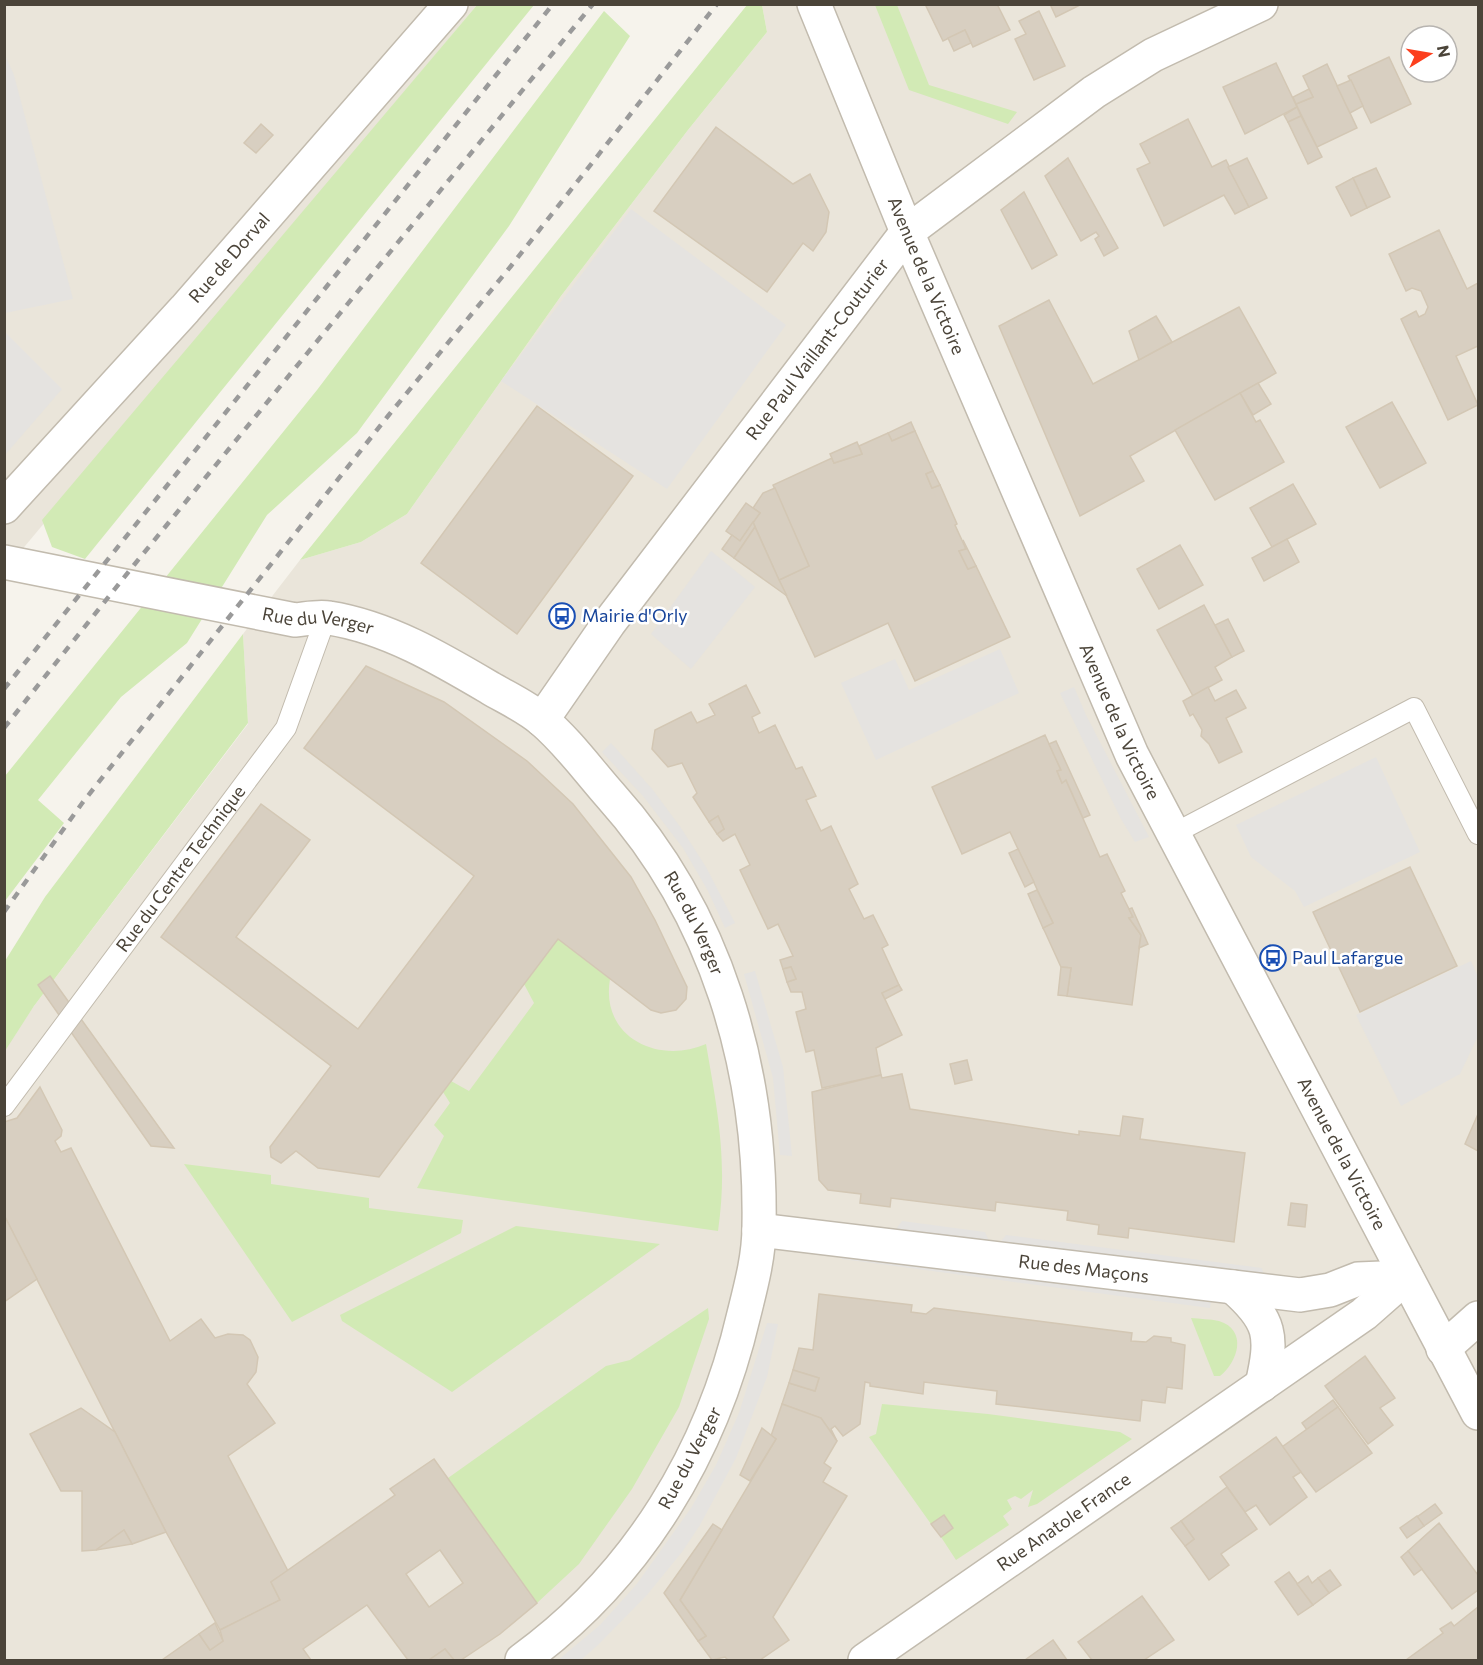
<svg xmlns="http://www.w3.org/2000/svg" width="1483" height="1665" font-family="Commissioner,sans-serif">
<rect width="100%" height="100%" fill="#f6f3ec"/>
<!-- residential -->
<g fill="#eae5da" fill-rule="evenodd">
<polygon points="5,5 477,5 5,570"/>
<path d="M 762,5 L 1478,5 L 1478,1660 L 5,1660 L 4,1051 L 34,1006 L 248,724 L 243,634 L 300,560 L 361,542 L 407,514 L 561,296 L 688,130 L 767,32 ZM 1411,36 L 1447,36 L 1447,72 L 1411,72 Z"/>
</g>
<!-- green -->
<g fill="#d2eab5">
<polygon points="477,5 534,5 85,559 52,547 42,520"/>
<polygon points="747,5 762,5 767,32 688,130 561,296 407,514 361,542 300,560"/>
<polygon points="875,5 897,5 929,85 1017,112 1008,124 909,90"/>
<polygon points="604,11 630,36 509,226 357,433 267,515 187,643 121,697 38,800 64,823 5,901 5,776 317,390"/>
<polygon points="243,634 248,723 34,1006 5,1051 5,961 45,897"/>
<path d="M 558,939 L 610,979 C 600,1037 658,1065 706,1044 C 718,1113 728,1162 718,1231 L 417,1188 L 444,1136 L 434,1125 L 450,1103 L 443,1092 L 451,1081 L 469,1091 L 534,1003 L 524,984 Z"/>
<polygon points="184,1164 271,1175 271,1184 369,1198 369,1208 463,1220 461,1233 292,1322"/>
<polygon points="516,1226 660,1244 452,1392 342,1321 340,1315"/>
<polygon points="708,1308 709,1319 679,1407 632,1489 579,1564 537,1603 448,1478 606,1366 630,1360"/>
<path d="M 1191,1318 C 1200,1319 1210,1319 1219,1321 C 1248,1330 1238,1362 1220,1376 L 1214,1376 Z"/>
<polygon points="882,1404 988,1414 1120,1432 1132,1439 1037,1504 1028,1507 1033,1490 1021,1499 1015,1496 1007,1500 1012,1509 1003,1516 1009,1525 956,1560 941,1537 953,1528 944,1515 931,1524 869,1437 876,1434"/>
</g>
<!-- parking -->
<g fill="#e5e3e0">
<polygon points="4,53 14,75 73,299 5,313"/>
<polygon points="631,209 786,325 667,489 501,381"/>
<polygon points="5,332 62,389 5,455"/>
<polygon points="711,551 755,587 691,669 651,634"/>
<polygon points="1000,649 1019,693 876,760 841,683 895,659 909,690"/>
<polygon points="1074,687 1086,715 1149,837 1135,842 1121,819 1060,693"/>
<polygon points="611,743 653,790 681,828 706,867 735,923 725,928 708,891 683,848 643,796 602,752"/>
<polygon points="1376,757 1420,852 1304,907 1295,891 1251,857 1236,825"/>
<polygon points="1471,961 1478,977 1478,1036 1460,1074 1401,1106 1356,1015"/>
<polygon points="755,971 783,1067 792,1156 780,1155 773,1078 744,974"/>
<polygon points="902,1221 985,1232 991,1245 894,1232"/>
<polygon points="1006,1235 1262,1268 1265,1280 997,1246"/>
<polygon points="837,1246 1212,1295 1210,1308 842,1259"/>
<polygon points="767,1323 778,1324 767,1377 736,1458 700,1525 682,1552 647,1595 598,1645 581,1660 558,1660 600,1625 636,1585 691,1508 716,1465 739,1413"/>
</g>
<!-- building -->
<g fill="#d8cfc1" stroke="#d3c7b4" stroke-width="1.5" fill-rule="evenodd">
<polygon points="925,4 997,4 1010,30 973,47 965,30 943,41"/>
<polygon points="1050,4 1082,4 1056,17"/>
<polygon points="1039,11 1065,66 1034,80 1015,39 1026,34 1019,21"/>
<polygon points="965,30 971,43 954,51 948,38"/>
<polygon points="1389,57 1411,104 1371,123 1348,76"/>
<polygon points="1276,63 1297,107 1245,134 1223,87"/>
<polygon points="1327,64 1357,128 1317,147 1296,104 1313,97 1303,76"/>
<polygon points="1351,80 1363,106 1350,113 1337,86"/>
<polygon points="1309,89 1313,97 1296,104 1293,97"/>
<polygon points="1297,107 1301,116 1288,122 1284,115"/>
<polygon points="1301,116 1322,157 1308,164 1288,122"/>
<polygon points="1188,119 1212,167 1226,160 1249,207 1235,214 1224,195 1164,226 1137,169 1150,163 1140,144"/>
<polygon points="261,124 273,135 256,153 244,143"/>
<polygon points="716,127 793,184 810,174 829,212 826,232 813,251 803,243 767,292 654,211"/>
<polygon points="1068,158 1118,248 1104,256 1095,239 1099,236 1096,232 1081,241 1045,176"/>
<polygon points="1247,158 1267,198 1249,207 1228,167"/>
<polygon points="1376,168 1390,197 1367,208 1353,178"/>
<polygon points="1353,178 1367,208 1351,216 1336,187"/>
<polygon points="1024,192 1057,255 1032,269 1001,210"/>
<polygon points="1439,230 1467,289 1478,283 1478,346 1456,356 1478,405 1448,420 1401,319 1416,311 1419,317 1425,314 1428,307 1421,291 1412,288 1406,291 1389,254"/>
<polygon points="1049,300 1093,384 1239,307 1276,373 1130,456 1144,481 1080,516 999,326"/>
<polygon points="1156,316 1172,342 1139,360 1129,331"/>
<polygon points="1258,383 1271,404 1253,415 1240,393"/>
<polygon points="1240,393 1256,422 1260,420 1284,462 1215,500 1175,430"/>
<polygon points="1392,402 1426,463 1380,488 1346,427"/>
<polygon points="537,406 633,476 517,634 421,563"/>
<polygon points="911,422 915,431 892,441 888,433"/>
<polygon points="915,431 933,471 926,474 932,488 940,485 957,524 955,525 966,549 959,551 968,569 976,566 1010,637 915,681 888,623 815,657 779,580 809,566 773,485 832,458 834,463 862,454 859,446 888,433 892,441"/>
<polygon points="857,442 862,454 834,463 830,454"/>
<polygon points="933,471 940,485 932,488 926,474"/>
<polygon points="1293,484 1316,524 1272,547 1250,508"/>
<polygon points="775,488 809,566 779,580 753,522 760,513 753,508 763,493"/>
<polygon points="746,503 760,513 740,541 726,531"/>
<polygon points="753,522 755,527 734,558 722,549 732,535 740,541"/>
<polygon points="755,527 779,580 787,596 734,558"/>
<polygon points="1287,539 1299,562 1264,581 1252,558"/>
<polygon points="963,540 976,566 968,569 959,551 966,549"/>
<polygon points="1180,545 1203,585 1159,609 1137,569"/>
<polygon points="1204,605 1232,657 1215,667 1222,680 1193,696 1157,630"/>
<polygon points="1228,619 1244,651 1232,657 1215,625"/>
<polygon points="366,666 444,702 527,761 573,804 631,877 655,920 687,987 686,999 676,1010 661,1013 651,1010 558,939 379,1177 318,1168 296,1151 281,1163 271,1157 270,1147 331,1066 161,937 261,804 310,840 236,937 358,1029 474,876 304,748"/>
<polygon points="746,685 760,713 752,717 759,733 775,725 796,769 802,767 816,796 806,800 821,831 831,826 858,884 849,889 864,919 873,915 888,945 882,948 899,985 882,993 902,1035 876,1048 881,1075 822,1088 814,1050 806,1052 796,1012 806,1009 802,992 791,992 787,982 796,979 791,967 783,969 780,960 793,956 778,924 768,929 740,870 750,865 735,834 723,841 717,834 724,829 718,816 709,822 693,797 697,793 682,763 668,767 652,749 655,730 691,712 697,723 715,715 709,704"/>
<polygon points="1208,687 1215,701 1236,690 1246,708 1226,718 1242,752 1219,763 1209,744 1201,736 1202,730 1193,714 1190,716 1183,701"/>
<polygon points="1045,735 1061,770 1057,771 1062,783 1066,780 1100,857 1107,854 1125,891 1121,893 1133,917 1129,918 1141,935 1132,1005 1067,996 1071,968 1061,967 1045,932 1043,928 1053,923 1010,832 962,854 932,787"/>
<polygon points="1056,741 1090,815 1083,818 1066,780 1062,783 1057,771 1061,770 1049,744"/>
<polygon points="718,816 724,829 717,834 709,822"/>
<polygon points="1018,849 1034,882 1025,887 1009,853"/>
<polygon points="1410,867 1457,966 1360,1012 1313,912"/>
<polygon points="1037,890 1053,923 1043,928 1028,894"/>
<polygon points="1132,908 1148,944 1139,948 1141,935 1129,918 1133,917 1129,909"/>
<polygon points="791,967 796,979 787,982 783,969"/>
<polygon points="1061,967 1071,968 1067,996 1058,995"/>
<polygon points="50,976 174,1148 151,1146 38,985"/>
<polygon points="899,985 902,990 885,999 882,993"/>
<polygon points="967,1060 972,1080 955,1084 950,1064"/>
<polygon points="902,1074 910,1109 1079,1135 1079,1131 1120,1136 1123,1116 1143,1119 1140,1139 1245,1153 1234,1242 1129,1228 1128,1238 1098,1234 1099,1225 1067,1220 1068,1211 996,1202 995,1211 891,1198 890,1207 860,1203 861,1194 828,1190 819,1180 812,1092 881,1075 882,1078"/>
<polygon points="40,1087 62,1130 61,1136 55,1141 61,1152 71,1148 170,1341 201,1319 215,1338 228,1334 243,1335 250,1340 258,1357 256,1372 247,1384 275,1423 228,1456 288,1571 271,1582 280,1600 220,1630 166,1532 4,1215 4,1122 17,1118"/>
<polygon points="1478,1114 1478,1151 1465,1144"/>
<polygon points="1291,1203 1307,1205 1305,1227 1288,1225"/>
<polygon points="4,1215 37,1279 4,1302"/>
<polygon points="819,1294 912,1305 911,1312 926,1314 934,1308 1132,1333 1131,1341 1146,1342 1154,1336 1171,1338 1171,1342 1185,1345 1182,1389 1167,1387 1165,1403 1142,1400 1140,1421 996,1404 997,1391 924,1382 923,1394 870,1386 870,1383 865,1382 860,1424 843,1436 835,1426 831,1429 837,1441 821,1418 782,1404 789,1383 815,1391 819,1378 793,1370 799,1348 813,1350"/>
<polygon points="1365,1356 1395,1398 1380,1408 1393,1425 1368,1444 1325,1386"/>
<polygon points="793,1370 819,1378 815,1391 789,1383"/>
<polygon points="1333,1400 1338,1407 1307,1430 1302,1423"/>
<polygon points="782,1404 821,1418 837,1441 824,1463 831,1468 823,1482 847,1496 773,1617 789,1640 760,1660 728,1660 725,1657 712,1660 698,1641 706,1636 680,1600 776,1439 771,1436"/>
<polygon points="1338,1407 1372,1453 1316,1492 1282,1447"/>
<polygon points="81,1408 115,1432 166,1532 132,1544 124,1530 96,1550 82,1551 82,1491 61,1491 30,1434"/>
<polygon points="762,1428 776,1439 750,1481 740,1475"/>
<polygon points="1276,1437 1301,1472 1293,1477 1307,1497 1270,1525 1256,1505 1245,1512 1220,1477"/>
<path d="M 434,1459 L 537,1603 L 500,1634 L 461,1660 L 454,1660 L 445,1649 L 429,1660 L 408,1660 L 367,1605 L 303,1649 L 311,1660 L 162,1660 L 199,1634 L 210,1650 L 223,1641 L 220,1630 L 280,1600 L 271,1582 L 395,1495 L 390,1489 ZM 440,1550 L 463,1583 L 429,1607 L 406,1574 Z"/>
<polygon points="1227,1487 1257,1529 1221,1554 1229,1565 1209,1580 1185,1546 1194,1539 1181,1521"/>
<polygon points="1435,1504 1442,1513 1424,1526 1417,1517"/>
<polygon points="944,1515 953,1528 941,1537 931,1524"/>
<polygon points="1417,1516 1424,1526 1407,1538 1400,1528"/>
<polygon points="1181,1521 1194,1539 1185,1546 1171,1528"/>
<polygon points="1439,1523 1478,1575 1478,1590 1452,1609 1408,1551"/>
<polygon points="713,1524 722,1530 680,1600 706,1636 698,1641 664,1593"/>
<polygon points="124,1530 132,1544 96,1550"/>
<polygon points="1408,1551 1422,1569 1414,1575 1401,1557"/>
<polygon points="1330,1570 1341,1585 1329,1593 1318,1578"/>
<polygon points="1289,1572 1313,1605 1298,1615 1275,1582"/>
<polygon points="1308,1576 1312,1583 1318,1578 1329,1593 1313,1605 1297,1584"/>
<polygon points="1142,1596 1174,1640 1144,1660 1092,1660 1078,1642"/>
<polygon points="1478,1607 1478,1660 1406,1660 1443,1633 1440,1629 1451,1622 1454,1626"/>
<polygon points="215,1623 223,1641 210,1650 199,1634"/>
<polygon points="1053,1640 1067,1660 1025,1660"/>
<polygon points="445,1649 454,1660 429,1660"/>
</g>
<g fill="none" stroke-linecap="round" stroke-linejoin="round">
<!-- service casing -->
<g stroke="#c2bbae" stroke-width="22">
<g id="service">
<polyline points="1173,834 1414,708 1478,834"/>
<path id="s1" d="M 4,1106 L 286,728 L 326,617"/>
</g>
</g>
<!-- minor casing -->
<g stroke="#c2bbae" stroke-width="36">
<g id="minor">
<path id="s2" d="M 4,507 L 185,309 L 451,4"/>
<path id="s3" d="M 4,562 L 295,620 C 306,619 318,616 329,618 C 387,627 441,659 490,688 C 507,698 527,707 542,720 C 567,741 588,770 610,795 C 717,914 762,1069 759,1227 C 759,1256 751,1286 744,1314 C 712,1452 638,1576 522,1660"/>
<path id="s4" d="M 542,720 L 609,623 L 907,232 L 1094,92 L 1153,55 L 1261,4"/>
<path id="s5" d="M 759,1230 L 1300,1295 L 1330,1290 L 1358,1279 L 1406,1277"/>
<path d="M 1233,1287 C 1272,1321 1273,1336 1262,1385"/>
<polyline points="1443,1349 1478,1318"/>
<path id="s6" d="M 865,1660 L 1364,1314 L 1406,1277"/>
</g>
</g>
<!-- tertiary casing -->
<g stroke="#c2bbae" stroke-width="36">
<g id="tertiary">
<path id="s7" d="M 814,4 L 907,232 L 1132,755 L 1478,1413"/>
</g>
</g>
<!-- service -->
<use href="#service" stroke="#fff" stroke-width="20"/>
<!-- minor -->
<use href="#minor" stroke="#fff" stroke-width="33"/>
<!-- tertiary -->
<use href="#tertiary" stroke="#fff" stroke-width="33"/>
<!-- rail -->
<g stroke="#9a9a9a" stroke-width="4.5" stroke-dasharray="8 8" stroke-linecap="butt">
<polyline points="4,689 553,4"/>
<polyline points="4,728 134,565 593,4"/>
<polyline points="4,912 83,802 388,416 511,266 717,4"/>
</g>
</g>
<!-- icons -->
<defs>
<g id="bus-ring" transform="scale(1.35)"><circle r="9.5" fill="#fff" stroke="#1a4fb4" stroke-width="1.5"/><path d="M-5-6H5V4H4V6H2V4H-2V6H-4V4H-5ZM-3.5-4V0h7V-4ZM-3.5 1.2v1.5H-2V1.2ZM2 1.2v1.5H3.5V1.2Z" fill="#1a4fb4"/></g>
</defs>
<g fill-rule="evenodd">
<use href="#bus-ring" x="562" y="616"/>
<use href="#bus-ring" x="1273" y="958"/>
</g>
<g text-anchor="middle" stroke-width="5" stroke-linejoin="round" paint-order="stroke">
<!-- street labels -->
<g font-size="18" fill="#4b4439" stroke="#fff">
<text dy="6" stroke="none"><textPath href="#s2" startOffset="336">Rue de Dorval</textPath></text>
<text dy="6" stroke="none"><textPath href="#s7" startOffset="294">Avenue de la Victoire</textPath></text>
<text dy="6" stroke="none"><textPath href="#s4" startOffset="462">Rue Paul Vaillant-Couturier</textPath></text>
<text dy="6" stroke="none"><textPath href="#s3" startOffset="320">Rue du Verger</textPath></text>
<text dy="6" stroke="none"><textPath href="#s7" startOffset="780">Avenue de la Victoire</textPath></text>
<text dy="6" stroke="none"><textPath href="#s1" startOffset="296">Rue du Centre Technique</textPath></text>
<text dy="6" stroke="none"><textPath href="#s3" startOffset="824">Rue du Verger</textPath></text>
<text dy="6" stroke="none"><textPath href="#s7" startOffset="1266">Avenue de la Victoire</textPath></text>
<text dy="6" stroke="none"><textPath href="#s5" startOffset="327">Rue des Maçons</textPath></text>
<text transform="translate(690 1458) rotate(-62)" y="6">Rue du Verger</text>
<text dy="6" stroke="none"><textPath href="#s6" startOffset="242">Rue Anatole France</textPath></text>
</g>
<!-- transit labels -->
<g font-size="18" fill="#164399" stroke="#fff" text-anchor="start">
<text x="582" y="622">Mairie d'Orly</text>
<text x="1292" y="964">Paul Lafargue</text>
</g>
</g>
<!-- border -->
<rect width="1483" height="1665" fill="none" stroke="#4b4439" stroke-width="12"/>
<!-- north arrow -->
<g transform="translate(1429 54) rotate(79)"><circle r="28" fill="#ffffff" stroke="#b7b4b0" stroke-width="1.5"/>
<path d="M0-4.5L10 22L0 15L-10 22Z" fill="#fc3f1d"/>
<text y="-9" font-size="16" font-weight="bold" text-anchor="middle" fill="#4b4439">N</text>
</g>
</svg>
